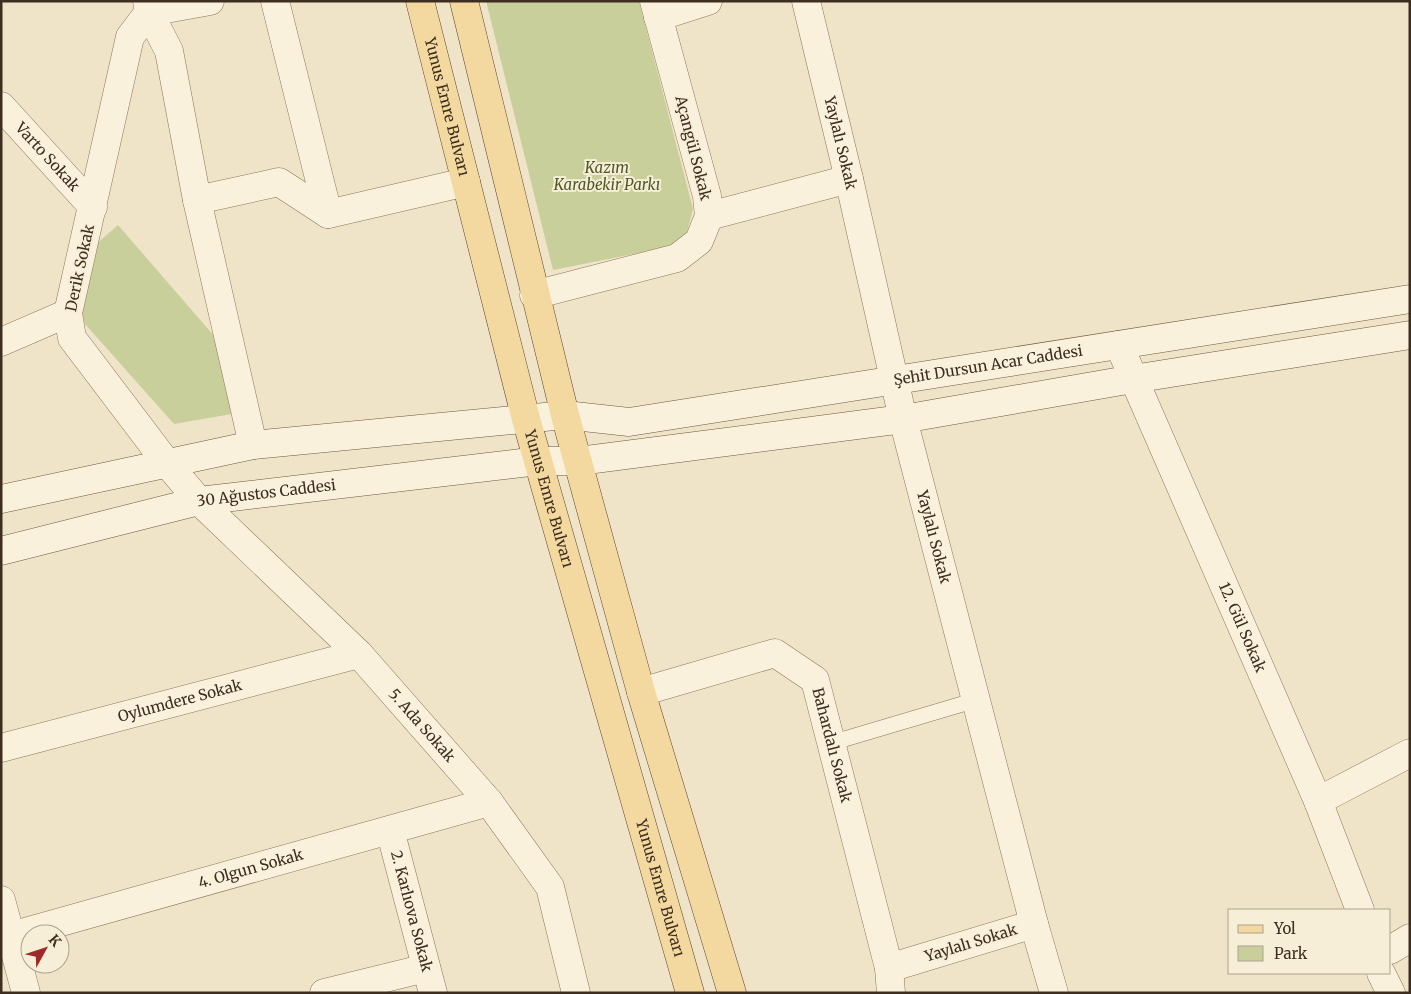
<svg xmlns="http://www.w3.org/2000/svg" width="1411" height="994" font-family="Merriweather,serif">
<rect width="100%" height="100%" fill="#f0e4c8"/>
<!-- green -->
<g fill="#c9cf9b">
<polygon points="486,1 639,1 693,209 687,232 669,247 553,270"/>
<polygon points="118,225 215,337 232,414 174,424 85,324 79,302 94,246"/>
</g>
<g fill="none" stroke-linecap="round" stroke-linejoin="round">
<!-- service casing -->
<g stroke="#8d765c" stroke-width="16">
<polyline id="service" points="831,743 976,700"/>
</g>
<!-- minor casing -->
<g stroke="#8d765c" stroke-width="29">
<g id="minor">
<path id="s1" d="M 147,1 L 149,12 L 130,37 L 68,313 L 72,338 L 166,462 L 199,501 L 359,654 L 489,802 L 550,887 L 576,993"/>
<polyline points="210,1 149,12 169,51 197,200 253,445"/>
<polyline points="275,1 328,214"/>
<path id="s2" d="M 806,1 L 849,179 L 903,419 L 1034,924 L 889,968"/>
<polyline points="658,17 708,1"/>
<path id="s3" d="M 1,106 L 93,207"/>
<polyline points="197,200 279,182 328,214 466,182"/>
<polyline points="709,216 849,179"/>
<polyline points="534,295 677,258 699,241 709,216 707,196 654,1"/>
<polyline points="1,342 68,313"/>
<path id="s4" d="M 1119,345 L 1318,801 L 1360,910"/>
<path id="s5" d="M 641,692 L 775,653 L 815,680 L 889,968 L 891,993"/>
<path id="s6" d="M 1,748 L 359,654"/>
<polyline points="1318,801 1410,753"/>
<path id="s7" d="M 390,830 L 433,993"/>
<polyline points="1,900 26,993"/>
<polyline points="1034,924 1054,993"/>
<path id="s8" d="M 11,936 L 489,802"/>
<polyline points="1390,950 1410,938"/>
<polyline points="1381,973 1391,993"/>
<polyline points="324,993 426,968"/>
</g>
</g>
<!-- secondary casing -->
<g stroke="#6f573f" stroke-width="29">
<g id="secondary">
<path id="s9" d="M 1,499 L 253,445 L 565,415 L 629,422 L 1410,299"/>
<path id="s10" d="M 1,551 L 199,501 L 538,461 L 579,461 L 903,419 L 1133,379 L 1410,335"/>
</g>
</g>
<!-- primary casing -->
<g stroke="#5b4430" stroke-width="29">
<g id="primary">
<path id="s11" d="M 420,1 L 526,419 L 690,993"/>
<polyline points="464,1 565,415 641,692 732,993"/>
</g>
</g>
<!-- service -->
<use href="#service" stroke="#faf1dc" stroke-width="15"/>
<!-- minor -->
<use href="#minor" stroke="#faf1dc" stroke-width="28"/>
<!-- secondary -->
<use href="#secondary" stroke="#faf1dc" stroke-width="28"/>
<!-- primary -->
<use href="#primary" stroke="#f3d9a0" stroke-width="28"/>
</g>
<g text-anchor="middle" stroke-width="4" stroke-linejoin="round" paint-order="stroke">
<!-- street labels -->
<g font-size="15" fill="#3d2e20" stroke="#f7eed8">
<text dy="5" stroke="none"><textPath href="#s11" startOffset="109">Yunus Emre Bulvarı</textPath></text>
<text dy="5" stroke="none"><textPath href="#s2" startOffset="146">Yaylalı Sokak</textPath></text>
<text transform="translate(693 148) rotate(76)" y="5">Açangül Sokak</text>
<text dy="5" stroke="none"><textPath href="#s3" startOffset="69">Varto Sokak</textPath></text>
<text transform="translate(80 268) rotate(-78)" y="5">Derik Sokak</text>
<text dy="5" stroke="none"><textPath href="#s9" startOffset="999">Şehit Dursun Acar Caddesi</textPath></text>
<text dy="5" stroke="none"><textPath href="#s10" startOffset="272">30 Ağustos Caddesi</textPath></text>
<text dy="5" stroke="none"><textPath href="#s11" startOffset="514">Yunus Emre Bulvarı</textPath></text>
<text dy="5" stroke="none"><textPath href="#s2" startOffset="551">Yaylalı Sokak</textPath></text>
<text dy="5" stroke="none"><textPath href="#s4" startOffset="308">12. Gül Sokak</textPath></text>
<text dy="5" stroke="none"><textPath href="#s6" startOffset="185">Oylumdere Sokak</textPath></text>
<text dy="5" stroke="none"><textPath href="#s1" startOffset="874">5. Ada Sokak</textPath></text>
<text dy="5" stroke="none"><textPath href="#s5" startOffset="255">Bahardalı Sokak</textPath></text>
<text dy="5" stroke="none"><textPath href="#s8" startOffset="249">4. Olgun Sokak</textPath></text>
<text dy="5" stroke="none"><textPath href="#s11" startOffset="919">Yunus Emre Bulvarı</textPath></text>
<text dy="5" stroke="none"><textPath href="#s7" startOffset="84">2. Karlıova Sokak</textPath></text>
<text transform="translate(971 943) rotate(-17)" y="5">Yaylalı Sokak</text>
</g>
<!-- park labels -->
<g font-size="15" font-style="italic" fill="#4d5a26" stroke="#f7eed8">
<text x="607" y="173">Kazım<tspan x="607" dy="17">Karabekir Parkı</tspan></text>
</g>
</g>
<!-- border -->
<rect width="1411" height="994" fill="none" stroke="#3d2e20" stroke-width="5"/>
<!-- legend -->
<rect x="1228" y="909" width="162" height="65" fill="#f7eed8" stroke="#ada18e"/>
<rect x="1238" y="925" width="25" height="8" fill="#f3d9a0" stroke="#ada18e"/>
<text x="1274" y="934" font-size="15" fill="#3d2e20">Yol</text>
<rect x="1238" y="946" width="25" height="15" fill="#c9cf9b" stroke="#ada18e"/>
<text x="1274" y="959" font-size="15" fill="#3d2e20">Park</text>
<!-- north arrow -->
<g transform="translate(45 949) rotate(50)"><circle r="24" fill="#f7eed8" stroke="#ada18e"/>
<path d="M0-4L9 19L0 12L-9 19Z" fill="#9e2a2b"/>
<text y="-8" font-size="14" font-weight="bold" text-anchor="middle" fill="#3d2e20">K</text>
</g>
</svg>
